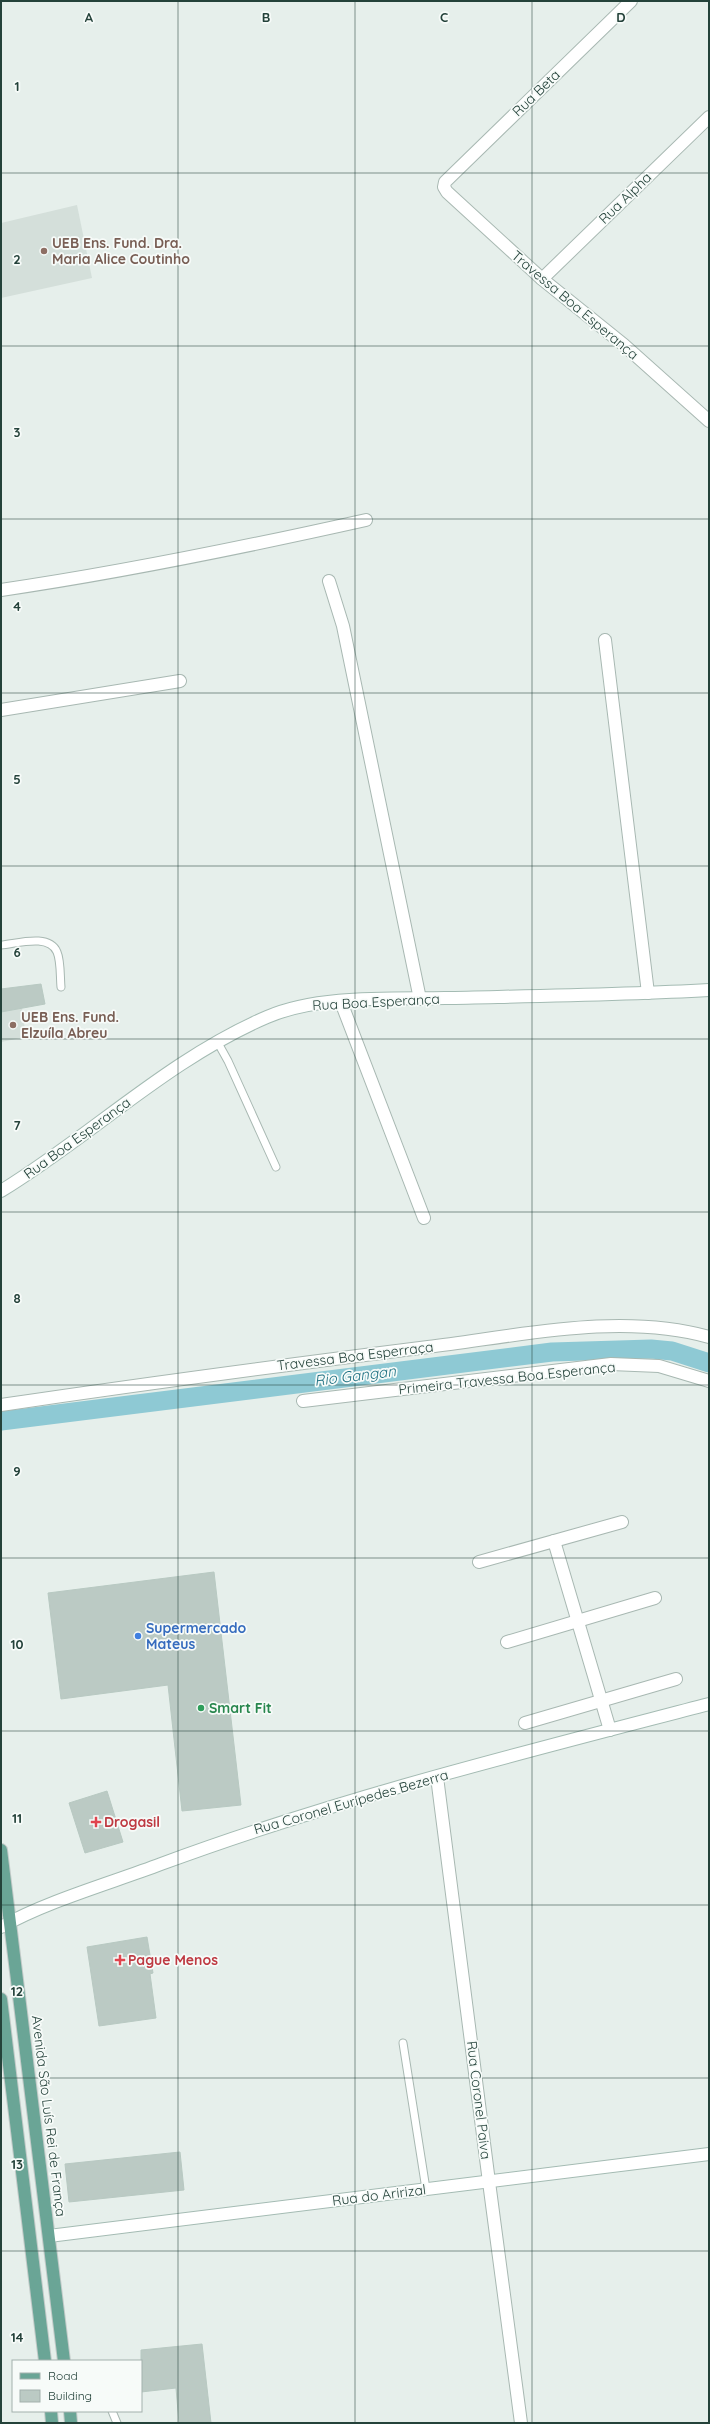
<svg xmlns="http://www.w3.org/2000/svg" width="710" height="2424" font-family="Quicksand,sans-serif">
<rect width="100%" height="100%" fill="#e6efeb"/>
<!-- built -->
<g fill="#d4dfda">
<polygon points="77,205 92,278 1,298 1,223"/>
<polygon points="22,1008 26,1037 1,1042 1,1012"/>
</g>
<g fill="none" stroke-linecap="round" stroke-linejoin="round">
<!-- canal -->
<polyline stroke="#8ec9d4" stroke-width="19" points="1,1421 552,1352 651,1349 672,1351 709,1363"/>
</g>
<!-- building -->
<g fill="#bbcac4" stroke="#b8c9c2">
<polygon points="41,984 45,1004 1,1012 1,989"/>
<polygon points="214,1572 241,1805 182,1811 168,1685 61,1699 48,1593"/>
<polygon points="107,1791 123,1842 85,1853 69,1803"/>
<polygon points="147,1937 153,1973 150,1974 156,2018 99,2026 87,1947"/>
<polygon points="180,2152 184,2190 69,2202 65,2164"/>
<polygon points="202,2344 211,2423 179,2423 176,2388 141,2392 141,2350"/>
</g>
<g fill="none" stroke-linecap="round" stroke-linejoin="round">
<!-- service casing -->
<g stroke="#a8b8b2" stroke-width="9">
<g id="service">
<path d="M 1,945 C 16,944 49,933 57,952 C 61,961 60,977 61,987"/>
<polyline points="218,1043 228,1061 276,1167"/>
<polyline points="403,2043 426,2189"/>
<polyline points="112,2411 117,2423"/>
</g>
</g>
<!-- minor casing -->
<g stroke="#a8b8b2" stroke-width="14">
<g id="minor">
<polyline points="631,1 445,182 444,187 447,192 542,279 624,345 709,421"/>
<polyline points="542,279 709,117"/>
<polyline points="329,581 343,626 420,999"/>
<path d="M 1,590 C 124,572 245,547 366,520"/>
<polyline points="605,640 648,993"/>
<polyline points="1,710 180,681"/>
<polyline points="341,1002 424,1218"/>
<polyline points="303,1401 611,1364 659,1366 709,1381"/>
<path d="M 1,1405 C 143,1384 285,1365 428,1347 C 518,1336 620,1312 709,1337"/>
<polyline points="554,1541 610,1730"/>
<polyline points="479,1562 622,1522"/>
<polyline points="507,1642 655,1598"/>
<polyline points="525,1723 676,1679"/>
<polyline points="489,2182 521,2423"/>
</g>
</g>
<!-- tertiary casing -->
<g stroke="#a8b8b2" stroke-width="14">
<polyline id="tertiary" points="437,1777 489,2182"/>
</g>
<!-- secondary casing -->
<g stroke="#a4bbb3" stroke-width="14">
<g id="secondary">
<path d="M 1,1191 C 91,1136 169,1059 267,1017 C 318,995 389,999 445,998 C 533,996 621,995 709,990"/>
<path d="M 1,1927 C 47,1901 111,1883 161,1864 C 339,1798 525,1752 709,1704"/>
<polyline points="49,2236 709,2154"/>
</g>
</g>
<!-- primary casing -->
<g stroke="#c2cac8" stroke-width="14">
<g id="primary">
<polyline points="1,1850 64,2361"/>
<polyline points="1,1999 45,2361"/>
<polyline points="51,2411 52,2423"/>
<polyline points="70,2411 71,2423"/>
</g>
</g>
<!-- service -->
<use href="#service" stroke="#fff" stroke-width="7"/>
<!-- minor -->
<use href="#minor" stroke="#fff" stroke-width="12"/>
<!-- tertiary -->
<use href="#tertiary" stroke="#fff" stroke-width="12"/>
<!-- secondary -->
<use href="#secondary" stroke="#fff" stroke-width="12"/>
<!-- primary -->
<use href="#primary" stroke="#6aa596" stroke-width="12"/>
</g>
<!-- grid -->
<path fill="none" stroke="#24423a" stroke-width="1" stroke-opacity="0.55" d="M 178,1 L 178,2423M 355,1 L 355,2423M 532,1 L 532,2423M 1,173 L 709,173M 1,346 L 709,346M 1,519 L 709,519M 1,693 L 709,693M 1,866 L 709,866M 1,1039 L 709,1039M 1,1212 L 709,1212M 1,1385 L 709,1385M 1,1558 L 709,1558M 1,1731 L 709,1731M 1,1905 L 709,1905M 1,2078 L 709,2078M 1,2251 L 709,2251"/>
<!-- markers -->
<g fill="#8d6e63" stroke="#f7fbf9" stroke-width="1.5">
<circle cx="44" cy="251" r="4"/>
<circle cx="13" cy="1025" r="4"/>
</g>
<circle fill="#3f7fe0" stroke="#f7fbf9" stroke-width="1.5" cx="138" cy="1636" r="4"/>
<circle fill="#2e9e5b" stroke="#f7fbf9" stroke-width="1.5" cx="201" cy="1708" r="4"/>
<g fill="#e0444e" stroke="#f7fbf9" stroke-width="1.5">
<path d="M94 1816h4v4h4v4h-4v4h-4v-4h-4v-4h4z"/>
<path d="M118 1954h4v4h4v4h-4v4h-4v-4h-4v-4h4z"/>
</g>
<g text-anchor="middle" stroke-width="3.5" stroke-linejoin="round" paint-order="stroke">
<!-- street labels -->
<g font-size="14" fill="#24423a" stroke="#f7fbf9">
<text transform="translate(536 93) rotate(-44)" y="5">Rua Beta</text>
<text transform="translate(625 198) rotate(-44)" y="5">Rua Alpha</text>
<text transform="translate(575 305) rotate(40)" y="5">Travessa Boa Esperança</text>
<text transform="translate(376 1002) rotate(-3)" y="5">Rua Boa Esperança</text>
<text transform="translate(77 1138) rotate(-36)" y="5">Rua Boa Esperança</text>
<text transform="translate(355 1356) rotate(-7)" y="5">Travessa Boa Esperraça</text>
<text transform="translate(507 1378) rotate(-6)" y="5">Primeira Travessa Boa Esperança</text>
<text transform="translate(351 1802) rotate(-16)" y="5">Rua Coronel Eurípedes Bezerra</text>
<text transform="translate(479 2100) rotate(83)" y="5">Rua Coronel Paiva</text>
<text transform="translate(49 2116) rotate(83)" y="5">Avenida São Luís Rei de França</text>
<text transform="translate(379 2195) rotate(-7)" y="5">Rua do Aririzal</text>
</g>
<!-- education labels -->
<g font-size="14" font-weight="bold" fill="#785e54" stroke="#f7fbf9" text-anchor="start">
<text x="52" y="248">UEB Ens. Fund. Dra.<tspan x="52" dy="16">Maria Alice Coutinho</tspan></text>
<text x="21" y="1022">UEB Ens. Fund.<tspan x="21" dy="16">Elzuíla Abreu</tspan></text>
</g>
<!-- shop labels -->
<g font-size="14" font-weight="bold" fill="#366cbe" stroke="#f7fbf9" text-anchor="start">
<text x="146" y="1633">Supermercado<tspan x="146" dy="16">Mateus</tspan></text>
</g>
<!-- leisure labels -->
<g font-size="14" font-weight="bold" fill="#27864d" stroke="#f7fbf9" text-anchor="start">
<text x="209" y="1713">Smart Fit</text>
</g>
<!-- health labels -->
<g font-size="14" font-weight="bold" fill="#be3a42" stroke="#f7fbf9" text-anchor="start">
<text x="104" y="1827">Drogasil</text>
<text x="128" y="1965">Pague Menos</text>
</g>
<!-- water labels -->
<g font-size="15" font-style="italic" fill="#1c6f80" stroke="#f7fbf9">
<text transform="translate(355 1376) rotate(-7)" y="5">Rio Gangan</text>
</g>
</g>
<g font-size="13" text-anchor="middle" font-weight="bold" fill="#24423a" stroke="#f7fbf9" stroke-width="3.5" stroke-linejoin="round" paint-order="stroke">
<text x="89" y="22">A</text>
<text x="266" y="22">B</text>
<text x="444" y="22">C</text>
<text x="621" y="22">D</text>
<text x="17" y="91">1</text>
<text x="17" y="264">2</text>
<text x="17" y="437">3</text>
<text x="17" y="611">4</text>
<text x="17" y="784">5</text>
<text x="17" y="957">6</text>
<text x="17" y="1130">7</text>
<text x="17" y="1303">8</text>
<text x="17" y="1476">9</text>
<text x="17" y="1649">10</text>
<text x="17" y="1823">11</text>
<text x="17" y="1996">12</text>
<text x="17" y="2169">13</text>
<text x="17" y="2342">14</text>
</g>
<!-- border -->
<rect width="710" height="2424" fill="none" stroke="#24423a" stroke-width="4"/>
<!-- legend -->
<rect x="12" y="2360" width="130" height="52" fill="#f7fbf9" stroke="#a3b1ad"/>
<rect x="20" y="2373" width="20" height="6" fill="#6aa596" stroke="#a3b1ad"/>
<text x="48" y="2380" font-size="12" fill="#24423a">Road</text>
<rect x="20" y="2390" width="20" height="12" fill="#bbcac4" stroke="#a3b1ad"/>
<text x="48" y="2400" font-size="12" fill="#24423a">Building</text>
</svg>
